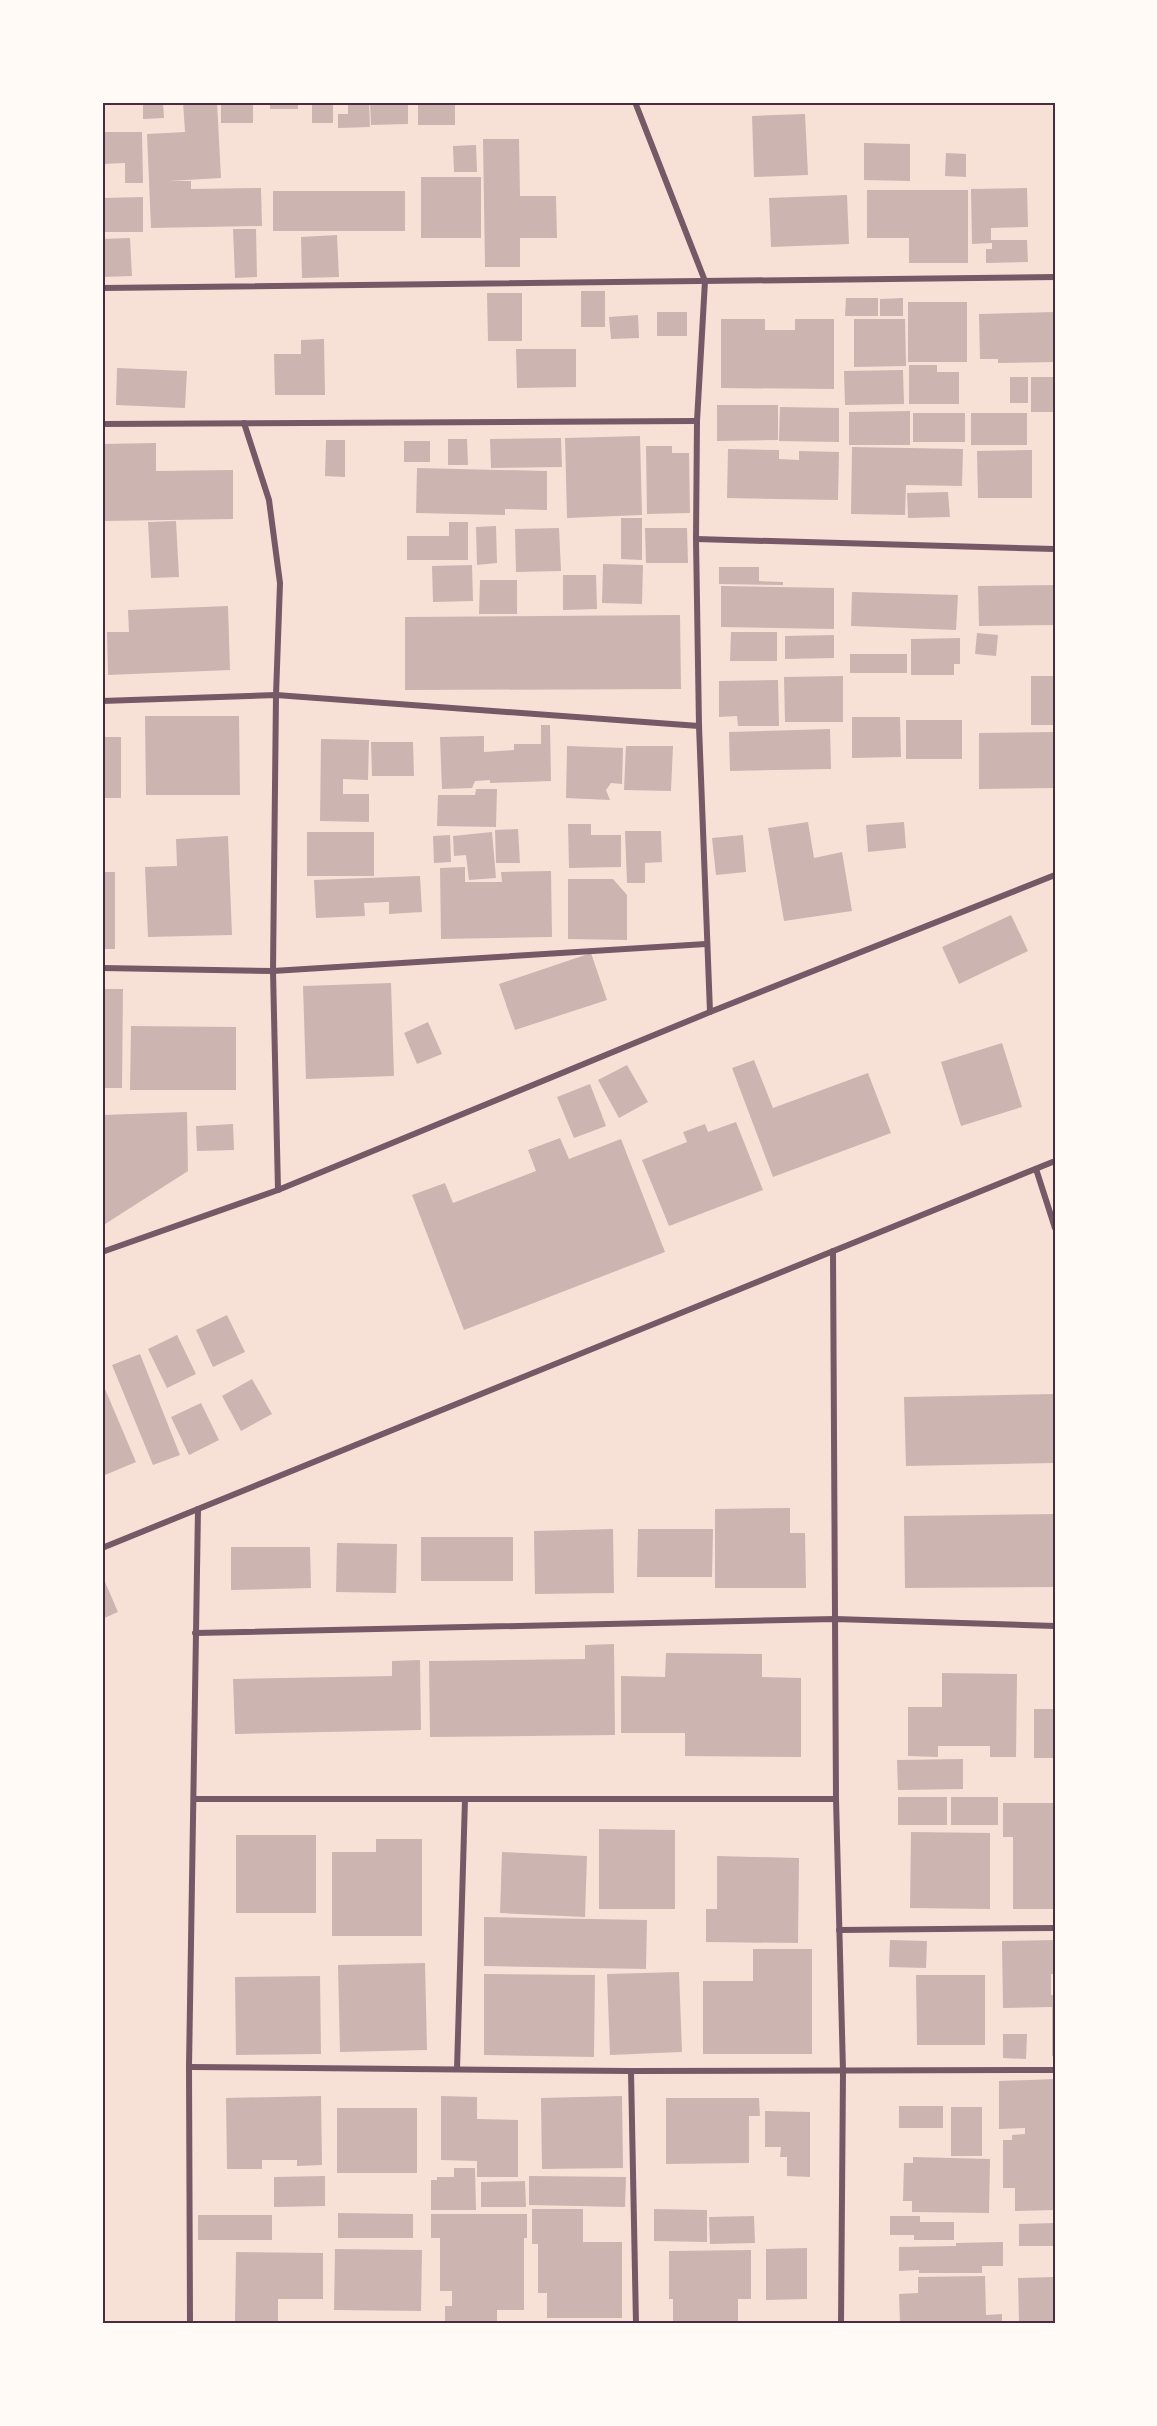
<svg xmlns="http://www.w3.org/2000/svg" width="1157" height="2426" font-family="'PT Sans',sans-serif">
<rect width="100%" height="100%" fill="#f7e1d7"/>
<!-- building -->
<g fill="#ccb4b1">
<polygon points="143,102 163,102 164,118 143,119"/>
<polygon points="183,102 217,102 221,178 169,181 191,181 191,189 261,188 262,226 151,228 147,134 185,132"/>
<rect x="221" y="102" width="32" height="21"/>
<rect x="270" y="102" width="28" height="7"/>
<rect x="312" y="102" width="21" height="21"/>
<polygon points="348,102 369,102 370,127 338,128 338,114 348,114"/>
<polygon points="370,102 408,102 408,124 371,125"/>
<rect x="418" y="102" width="37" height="23"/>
<polygon points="805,114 808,175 754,177 752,116"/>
<polygon points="102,132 142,132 143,183 125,183 125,163 102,164"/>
<polygon points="483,139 519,139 520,196 556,196 557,238 520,238 520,267 485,267"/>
<polygon points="864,143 910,144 910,181 864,180"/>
<polygon points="476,145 477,172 454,172 453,146"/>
<polygon points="946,153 966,154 966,177 945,176"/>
<rect x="421" y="177" width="60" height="61"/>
<polygon points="1027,188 1028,227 991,228 991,240 1027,240 1028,262 986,263 986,249 992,249 992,243 972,244 971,189"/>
<polygon points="867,190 968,190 968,263 909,263 909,238 867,238"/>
<rect x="273" y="191" width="132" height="40"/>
<polygon points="847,195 849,244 771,247 769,198"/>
<polygon points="143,197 143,232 102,232 102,198"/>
<polygon points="233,229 256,229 257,277 235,278"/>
<polygon points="337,235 339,277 302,278 301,237"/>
<polygon points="130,238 132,276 102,277 102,239"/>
<rect x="581" y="291" width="24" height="36"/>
<polygon points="487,293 522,293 522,341 488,341"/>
<polygon points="846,298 878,298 878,316 845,316"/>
<polygon points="903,298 903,316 880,316 880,299"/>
<rect x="908" y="302" width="59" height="60"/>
<rect x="657" y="312" width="30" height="24"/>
<polygon points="1055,312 1055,362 998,363 998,359 980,359 979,314"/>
<polygon points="638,315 639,338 611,339 609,317"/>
<polygon points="721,319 765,319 765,330 795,330 795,319 834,319 834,389 721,388"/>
<polygon points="854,319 905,319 906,366 854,367"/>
<polygon points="324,339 325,395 275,395 274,354 301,354 301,340"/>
<polygon points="516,349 576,349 576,387 517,388"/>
<polygon points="909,365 937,365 937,372 959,372 959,404 909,404"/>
<polygon points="117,368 187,371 185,408 116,405"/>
<polygon points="903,370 904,404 845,405 844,371"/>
<rect x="1010" y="377" width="18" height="26"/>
<rect x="1031" y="377" width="24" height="35"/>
<polygon points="717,405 778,405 778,440 717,441"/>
<polygon points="780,407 839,408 839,442 779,441"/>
<polygon points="910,411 910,445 849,445 849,412"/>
<rect x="913" y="413" width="52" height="29"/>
<rect x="971" y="413" width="56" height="32"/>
<polygon points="640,436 642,515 567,518 565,438"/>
<polygon points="561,438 562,467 491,468 490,439"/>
<polygon points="448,439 467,439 468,465 448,465"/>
<polygon points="326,440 345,440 345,477 325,476"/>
<rect x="404" y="441" width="26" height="21"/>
<polygon points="156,443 156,471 233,470 233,519 102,521 102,444"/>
<polygon points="646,446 672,446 672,453 689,453 690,513 647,514"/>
<polygon points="852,447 963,449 962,486 906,485 905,515 851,514"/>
<polygon points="728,449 779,450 779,459 799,460 799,451 839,452 838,500 727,498"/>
<polygon points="1032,450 1032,498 978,498 977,451"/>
<polygon points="417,468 547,471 547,510 505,509 505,515 416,513"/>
<polygon points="948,492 950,517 908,518 907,493"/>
<polygon points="621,518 642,518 642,560 621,559"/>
<polygon points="176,521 179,577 151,578 148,522"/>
<polygon points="449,522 468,522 468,560 407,560 407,536 449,536"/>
<polygon points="496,526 497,563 477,565 476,527"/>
<polygon points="559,528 561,571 516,572 515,529"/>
<polygon points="645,528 687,528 688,563 646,563"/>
<polygon points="603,564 643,565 642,604 602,603"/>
<polygon points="472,565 473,601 433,602 432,566"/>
<polygon points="719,567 759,567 759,581 783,582 783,585 719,584"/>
<polygon points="563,575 596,575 597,609 563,610"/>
<polygon points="480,580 517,580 517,614 479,614"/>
<polygon points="1055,585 1055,625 979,626 978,586"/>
<polygon points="721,586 834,588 834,629 721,627"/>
<polygon points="852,592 958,595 956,630 851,626"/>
<polygon points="228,606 230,670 108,675 107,632 129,632 128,610"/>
<polygon points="680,615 681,689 405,690 405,617"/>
<polygon points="731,632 777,632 777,661 730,661"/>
<polygon points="977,633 998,635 996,656 975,654"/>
<polygon points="834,635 834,658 785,659 785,636"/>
<polygon points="960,638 960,664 954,664 954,675 911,675 911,639"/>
<rect x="850" y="654" width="57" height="19"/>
<polygon points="843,676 843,722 785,722 784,677"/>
<rect x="1031" y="676" width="24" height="49"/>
<polygon points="778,680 779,726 738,726 737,716 719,717 719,681"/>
<polygon points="145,716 239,716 240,795 146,795"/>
<polygon points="852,717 900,717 901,757 852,758"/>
<rect x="906" y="720" width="56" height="39"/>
<polygon points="541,725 550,725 551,781 490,783 490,780 475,781 472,788 442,789 440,737 484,736 484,752 514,750 514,744 541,744"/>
<polygon points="830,729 831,769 730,771 729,732"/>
<polygon points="1055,732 1055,788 979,789 979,733"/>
<rect x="102" y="737" width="19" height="61"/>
<polygon points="321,739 369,740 368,780 343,779 343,794 369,794 369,822 320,821"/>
<polygon points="371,742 413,742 414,776 372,776"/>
<polygon points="567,746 623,748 622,784 611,783 606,790 610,800 566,798"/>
<polygon points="626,746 673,746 671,791 624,790"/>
<polygon points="476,789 497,789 496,827 437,826 438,795 475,795"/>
<polygon points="808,822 814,858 842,852 852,911 784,921 768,828"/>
<polygon points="904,822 906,848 868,852 866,825"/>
<polygon points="568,824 591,824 591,835 621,835 621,867 569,868"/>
<polygon points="518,829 520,863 496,863 495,830"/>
<polygon points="625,831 661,831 662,862 645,863 645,883 627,883"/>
<rect x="307" y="832" width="67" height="44"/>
<polygon points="492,832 496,878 469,880 466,855 454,856 453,836"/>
<polygon points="450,835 451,862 434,863 433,836"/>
<polygon points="743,835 746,872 716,875 712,838"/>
<polygon points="228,836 232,935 148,937 145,867 177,866 176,839"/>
<polygon points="465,867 465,882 502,882 501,872 551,871 552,937 441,939 440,868"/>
<rect x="102" y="872" width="13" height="77"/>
<polygon points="420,876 422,912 389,914 389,902 364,903 365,916 316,918 314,880"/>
<polygon points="568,879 613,879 627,895 627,940 568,939"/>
<polygon points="1011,915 1028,951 959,984 942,947"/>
<polygon points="591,953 607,1000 515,1030 499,984"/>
<polygon points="391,983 394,1076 306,1079 303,986"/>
<polygon points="102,989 123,989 122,1088 102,1088"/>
<polygon points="428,1022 442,1054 417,1064 404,1033"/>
<polygon points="131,1026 236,1027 236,1090 130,1090"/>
<polygon points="1002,1043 1022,1107 961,1126 941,1062"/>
<polygon points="754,1060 773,1108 868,1073 891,1133 773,1177 732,1068"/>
<polygon points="627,1065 648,1102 619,1118 598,1080"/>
<polygon points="590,1084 606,1126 574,1138 557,1097"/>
<polygon points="187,1112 188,1171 102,1226 102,1115"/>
<polygon points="736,1122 763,1190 669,1226 642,1160 687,1142 683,1132 705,1124 708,1132"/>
<polygon points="233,1124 234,1150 197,1151 196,1126"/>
<polygon points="560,1138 569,1159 621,1139 665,1252 464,1330 412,1195 445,1183 453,1203 536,1171 528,1150"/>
<polygon points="227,1315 245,1352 213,1367 196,1330"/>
<polygon points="177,1335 196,1374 167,1388 148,1349"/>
<polygon points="140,1354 180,1455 153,1465 112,1365"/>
<polygon points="252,1379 272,1414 241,1431 222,1396"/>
<polygon points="102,1382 136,1462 105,1475 102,1468"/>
<polygon points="1055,1394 1055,1463 906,1466 904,1397"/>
<polygon points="201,1403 219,1440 189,1455 171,1417"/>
<polygon points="790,1508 790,1533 805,1533 806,1588 715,1588 715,1509"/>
<polygon points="1055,1514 1055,1587 905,1588 904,1516"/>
<polygon points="613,1529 614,1593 535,1594 534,1531"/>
<polygon points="638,1529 713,1529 712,1577 637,1577"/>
<rect x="421" y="1537" width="92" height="44"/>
<polygon points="337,1543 397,1544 396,1593 336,1592"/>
<polygon points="231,1547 310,1547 311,1588 231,1590"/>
<polygon points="102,1575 118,1612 102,1619"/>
<polygon points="614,1644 615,1735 430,1737 429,1661 585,1659 585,1645"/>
<polygon points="666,1653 762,1654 762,1677 801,1678 801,1757 685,1756 685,1733 621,1733 621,1676 665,1677"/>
<polygon points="420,1660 421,1730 235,1734 233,1679 392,1676 392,1661"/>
<polygon points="942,1673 1017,1674 1016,1757 990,1757 990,1746 938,1746 938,1757 908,1756 908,1707 942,1707"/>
<rect x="1034" y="1709" width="21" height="49"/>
<polygon points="963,1759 963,1789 898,1790 897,1760"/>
<rect x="898" y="1797" width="49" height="28"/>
<rect x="951" y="1797" width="47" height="28"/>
<polygon points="1003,1803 1054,1803 1054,1909 1013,1909 1013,1837 1003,1837"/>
<polygon points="599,1829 675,1830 675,1909 599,1909"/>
<polygon points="911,1832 990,1833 990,1909 910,1908"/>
<rect x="236" y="1835" width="80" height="78"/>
<polygon points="376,1839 422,1839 422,1936 332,1936 332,1852 376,1852"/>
<polygon points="502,1852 587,1856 585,1917 500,1913"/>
<polygon points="717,1856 799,1858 798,1943 706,1942 706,1909 717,1909"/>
<polygon points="484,1917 647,1920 646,1969 484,1966"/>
<polygon points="890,1940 927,1941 926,1968 889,1967"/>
<polygon points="1055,1940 1055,1974 1051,1974 1051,1995 1055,1995 1055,2056 1052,2056 1052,2007 1003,2008 1002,1941"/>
<polygon points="753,1949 812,1949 812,2054 703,2054 703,1981 753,1981"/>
<polygon points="425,1963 427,2050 340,2052 338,1965"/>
<polygon points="679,1972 682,2052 610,2055 607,1974"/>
<polygon points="484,1974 595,1975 594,2057 484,2055"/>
<polygon points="916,1975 985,1975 985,2045 917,2045"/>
<polygon points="320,1976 321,2054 236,2055 235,1977"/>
<polygon points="1003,2034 1027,2034 1026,2059 1003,2058"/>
<polygon points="1055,2079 1055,2210 1015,2211 1015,2188 1003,2188 1003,2140 1012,2140 1012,2135 1025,2134 1025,2128 999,2129 999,2081"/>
<polygon points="321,2096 322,2165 297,2166 297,2160 262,2160 262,2169 227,2169 226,2098"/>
<polygon points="441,2096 477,2097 477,2119 518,2120 518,2177 477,2177 477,2161 441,2160"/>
<polygon points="622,2096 623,2168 542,2169 541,2098"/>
<polygon points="666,2098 759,2098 760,2116 749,2116 749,2163 666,2164"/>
<rect x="899" y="2106" width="44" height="22"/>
<rect x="951" y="2107" width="31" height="49"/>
<rect x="337" y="2108" width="80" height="65"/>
<polygon points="765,2111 810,2112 810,2177 787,2176 787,2157 780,2157 781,2147 765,2147"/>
<polygon points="913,2157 990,2159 989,2213 912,2212 912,2201 903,2201 904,2163 913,2163"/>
<polygon points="454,2168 475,2168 476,2210 431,2210 431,2180 437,2180 437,2177 454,2177"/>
<polygon points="325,2176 325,2206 274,2207 274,2177"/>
<polygon points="529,2176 626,2177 625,2207 529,2205"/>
<polygon points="525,2181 526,2207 481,2207 481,2182"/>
<polygon points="532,2209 583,2209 583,2242 622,2242 622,2318 547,2318 547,2293 538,2293 538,2244 532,2244"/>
<polygon points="654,2209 707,2210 707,2242 654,2241"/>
<polygon points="338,2213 413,2214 413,2238 338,2238"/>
<polygon points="431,2214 527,2214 527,2238 524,2238 524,2310 497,2310 497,2324 445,2324 445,2306 452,2306 452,2291 440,2291 440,2238 431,2238"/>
<rect x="198" y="2215" width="74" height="25"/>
<polygon points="754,2216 755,2243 710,2244 709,2217"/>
<polygon points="890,2216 920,2216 920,2222 954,2222 954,2240 914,2240 914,2235 890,2235"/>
<polygon points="1055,2223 1055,2246 1019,2246 1019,2224"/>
<polygon points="1003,2242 1003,2266 982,2266 982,2273 919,2273 919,2270 899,2271 899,2247 956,2246 956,2243"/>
<polygon points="807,2248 807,2299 766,2300 766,2249"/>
<polygon points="335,2249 422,2250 421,2311 334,2310"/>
<polygon points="751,2250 751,2299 738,2299 738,2324 673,2324 673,2299 669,2299 669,2251"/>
<polygon points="236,2252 323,2253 323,2299 278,2299 278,2324 235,2324"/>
<polygon points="985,2276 986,2315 1002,2314 1002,2324 900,2323 899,2294 918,2293 918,2277"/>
<polygon points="1055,2277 1055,2324 1019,2324 1018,2278"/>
</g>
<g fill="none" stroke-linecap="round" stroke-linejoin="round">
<!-- minor -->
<g stroke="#755966" stroke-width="6">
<polyline points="635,102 705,281 697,421 696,539 699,726 710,1012"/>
<polyline points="102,288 1055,277"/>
<polyline points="244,423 269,500 280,583 276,695 273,971 278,1190"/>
<polyline points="102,424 697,421"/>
<polyline points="696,539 1055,549"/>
<polyline points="102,701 276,695 699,726"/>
<polyline points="102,968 273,971 706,944"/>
<polyline points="1036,1169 1055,1228"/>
<polyline points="833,1251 836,1799 843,2071 841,2324"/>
<polyline points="102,1252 278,1190 710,1012 1055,875"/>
<polyline points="102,1548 1055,1161"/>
<polyline points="195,1633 835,1619 1055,1626"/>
<polyline points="194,1799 836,1799"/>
<polyline points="839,1930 1055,1928"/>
<polyline points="189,2067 631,2071 1055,2070"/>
<polyline points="457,2069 465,1799"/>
<polyline points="631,2071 636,2324"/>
<polyline points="190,2324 189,2067 198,1509"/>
</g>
</g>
<!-- border -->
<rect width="1157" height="2426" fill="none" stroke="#fffaf5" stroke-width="207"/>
<rect x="104" y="104" width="950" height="2218" fill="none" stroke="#4a2c40" stroke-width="2"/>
</svg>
